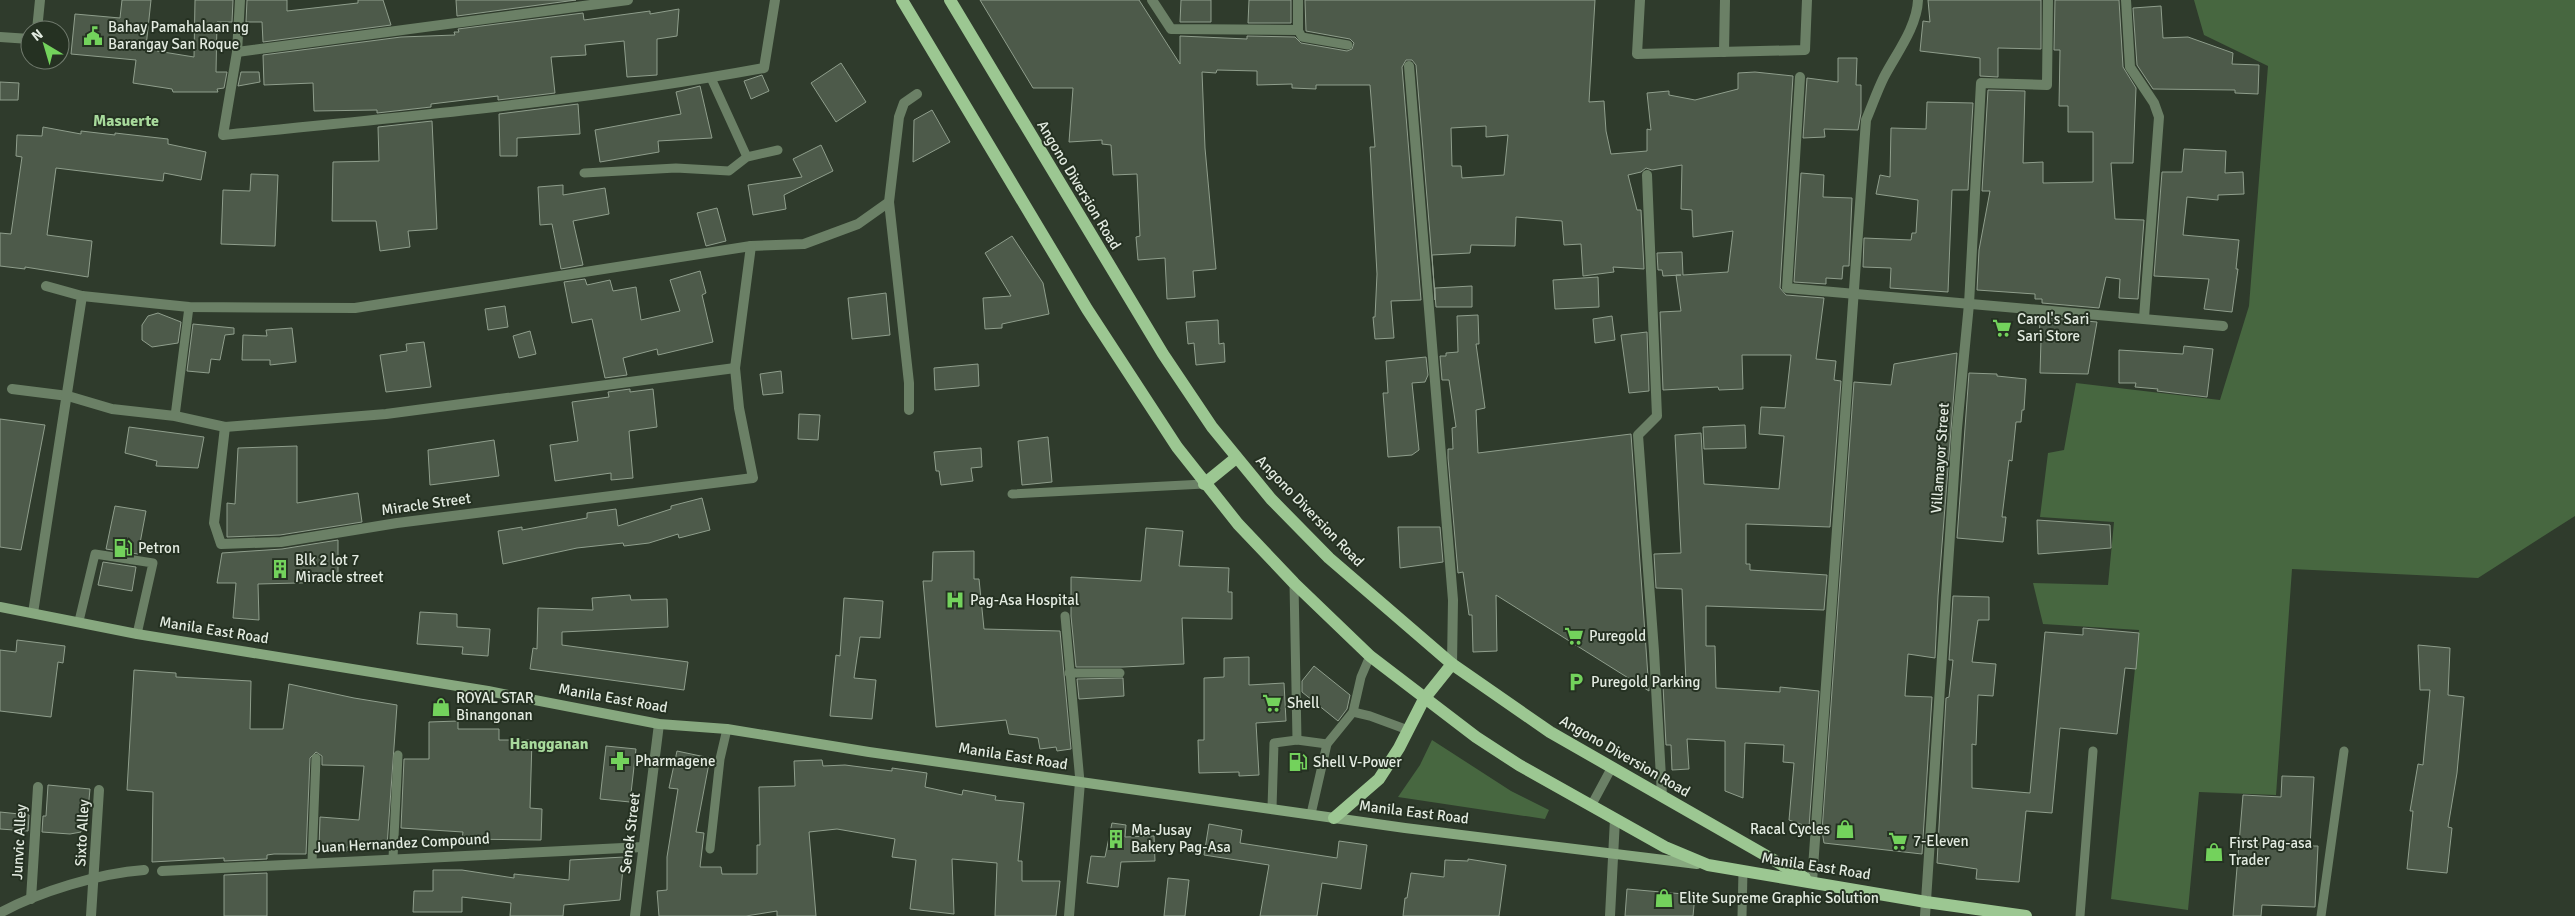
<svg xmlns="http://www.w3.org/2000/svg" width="2575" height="916" font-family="Signika,sans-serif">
<rect width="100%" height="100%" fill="#2f3b2c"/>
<!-- green -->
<g fill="#476740">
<polygon points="2194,0 2575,0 2575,516 2478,578 2292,569 2276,795 2199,792 2188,910 2111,899 2139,630 2043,624 2033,583 2108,585 2114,522 2040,517 2048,453 2064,450 2076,383 2220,400 2249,306 2268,66 2204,35"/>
<polygon points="1432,740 1511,791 1549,810 1545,819 1398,797 1420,765"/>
</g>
<!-- building -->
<g fill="#4d5a4a" stroke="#8f9e8c" fill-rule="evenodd">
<polygon points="122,0 151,0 146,47 158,49 157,51 194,57 195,0 233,0 232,22 217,22 216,72 227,72 224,88 217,89 218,92 173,92 172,89 133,83 136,60 71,54 75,14 120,18"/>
<polygon points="247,0 287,0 287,11 358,3 358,0 383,0 391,25 263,42 262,22 246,22"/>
<polygon points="456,0 576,0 457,16"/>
<path d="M 980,0 L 1139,0 L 1180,64 L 1180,36 L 1247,39 L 1247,36 L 1295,37 L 1301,43 L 1347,51 L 1352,49 L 1354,43 L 1350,39 L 1306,31 L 1305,0 L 1595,0 L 1589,102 L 1604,101 L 1606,131 L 1611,154 L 1647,151 L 1647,129 L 1651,130 L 1647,93 L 1669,91 L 1669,95 L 1695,100 L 1738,89 L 1738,73 L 1755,72 L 1793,76 L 1780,288 L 1786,295 L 1824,298 L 1816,359 L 1836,361 L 1834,380 L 1841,381 L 1830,527 L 1746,524 L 1746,564 L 1750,564 L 1750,570 L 1827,575 L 1824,610 L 1706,606 L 1706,646 L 1715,646 L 1716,688 L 1780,692 L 1780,687 L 1819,691 L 1809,827 L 1789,820 L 1794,763 L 1783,762 L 1784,745 L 1745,743 L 1743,798 L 1725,791 L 1725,741 L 1687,739 L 1689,769 L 1672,770 L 1671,745 L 1666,745 L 1663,685 L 1686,683 L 1682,589 L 1656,588 L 1654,554 L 1681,553 L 1675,435 L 1701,433 L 1704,484 L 1779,489 L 1784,436 L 1759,434 L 1761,407 L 1785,408 L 1791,355 L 1742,355 L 1743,389 L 1719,390 L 1718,387 L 1663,390 L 1660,312 L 1681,311 L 1676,275 L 1681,275 L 1663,276 L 1662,270 L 1658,270 L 1657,253 L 1682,252 L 1683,275 L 1728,272 L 1733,231 L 1693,237 L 1692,210 L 1681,209 L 1682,165 L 1652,170 L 1646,168 L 1641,172 L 1628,175 L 1637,210 L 1641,210 L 1644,269 L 1613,267 L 1614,272 L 1583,276 L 1581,244 L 1564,245 L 1562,221 L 1516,217 L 1515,246 L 1471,245 L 1470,253 L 1432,255 L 1435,300 L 1435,288 L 1472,286 L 1472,307 L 1436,307 L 1416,65 L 1412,60 L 1406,60 L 1402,67 L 1421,300 L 1391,301 L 1394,338 L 1375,339 L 1373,317 L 1375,317 L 1377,274 L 1370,147 L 1375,147 L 1370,85 L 1316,85 L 1316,89 L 1292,88 L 1292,84 L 1257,85 L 1257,71 L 1217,70 L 1216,73 L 1202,72 L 1205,148 L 1216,269 L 1193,271 L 1195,297 L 1167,299 L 1165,258 L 1138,260 L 1136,237 L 1140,236 L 1137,174 L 1113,175 L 1111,145 L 1102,144 L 1102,140 L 1069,142 L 1073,88 L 1033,88 ZM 1486,126 L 1486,137 L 1508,135 L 1504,175 L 1462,178 L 1461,166 L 1452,166 L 1451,128 Z"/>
<polygon points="1181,0 1211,0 1211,22 1180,22"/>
<polygon points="1249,0 1291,0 1291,23 1248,23"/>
<polygon points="1928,0 2041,0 2041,49 1998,48 1998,77 1980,76 1980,58 1920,51 1923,21 1930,22"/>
<polygon points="2055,0 2119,0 2123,67 2136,88 2133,163 2111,163 2115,219 2144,220 2138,299 2119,298 2120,279 2106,277 2099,308 2042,303 2042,299 2035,299 2035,294 1977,290 1979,250 1990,191 1982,191 1988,90 2025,91 2023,163 2043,162 2043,183 2093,182 2093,132 2068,132 2068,106 2059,106 2060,50 2054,50"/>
<polygon points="2161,6 2163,38 2188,37 2233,53 2232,64 2259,65 2258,94 2235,93 2235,90 2153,89 2137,65 2133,8"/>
<polygon points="679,9 677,36 657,39 657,75 627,77 624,41 585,45 586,55 551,57 555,93 498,100 498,96 431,104 431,107 377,113 377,110 314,111 313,83 264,85 263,55 401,37 455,35 454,32 459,32 458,29 583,13 584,20 650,11 650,14"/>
<polygon points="1838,58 1857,58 1856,85 1861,85 1861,113 1858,130 1824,129 1825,137 1803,138 1807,78 1838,82"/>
<polygon points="841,63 866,102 836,122 811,83"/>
<polygon points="241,72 259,72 260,82 238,86"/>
<polygon points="762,75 769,91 751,99 744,81"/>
<polygon points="0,82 19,83 18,100 0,100"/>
<polygon points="700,86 712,138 658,141 659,152 600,162 595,130 681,114 676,92"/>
<polygon points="1927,102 1973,103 1968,190 1952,190 1948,292 1890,288 1891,268 1863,267 1864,238 1911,240 1912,233 1916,233 1918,200 1876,194 1880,175 1890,177 1891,128 1926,129"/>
<polygon points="578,104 580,134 517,138 517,156 500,156 499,114"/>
<polygon points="932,110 950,142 913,162 914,120"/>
<polygon points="432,121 437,229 408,231 410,247 380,251 376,221 332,221 333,162 379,161 378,127"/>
<polygon points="43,127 81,134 81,131 115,135 115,133 168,139 168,144 206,152 201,180 164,173 163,181 56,168 47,235 92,241 88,277 25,267 25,269 0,266 0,233 11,234 22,157 16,156 17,135 42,136"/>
<polygon points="821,145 833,171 784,195 786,209 753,215 748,185 802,177 793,159"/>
<polygon points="2184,149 2226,151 2225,173 2243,172 2244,194 2218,195 2218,200 2187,197 2183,235 2239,240 2236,269 2238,269 2232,312 2204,309 2209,279 2154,276 2162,172 2182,172"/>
<polygon points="1801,173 1824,175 1823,197 1852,198 1849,266 1843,266 1842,279 1826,278 1826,284 1794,282"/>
<polygon points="251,174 278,175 275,246 221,244 223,190 250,191"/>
<polygon points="563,185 563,195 605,188 609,214 573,221 583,265 561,269 552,224 540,225 538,187"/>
<polygon points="717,208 726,241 706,246 697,213"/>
<polygon points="1012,236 1043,283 1049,314 1002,324 1002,328 985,329 983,298 1011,296 985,253"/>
<polygon points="700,271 706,293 702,295 713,342 658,355 657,349 623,358 627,375 605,378 592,319 572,323 564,282 585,279 587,285 610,280 613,291 636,287 641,320 680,311 670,280"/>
<polygon points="1598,277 1599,307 1555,309 1553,280"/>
<polygon points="886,293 890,335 852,339 848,298"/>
<polygon points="505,306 508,327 488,330 485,309"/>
<polygon points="158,313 181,322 178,343 152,347 142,340 142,325 148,316"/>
<polygon points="1478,315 1479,344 1476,344 1485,408 1476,410 1478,453 1631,434 1649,691 1496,595 1497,651 1473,652 1472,615 1469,615 1463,572 1458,573 1448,458 1448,449 1453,449 1452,428 1456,427 1449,380 1442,380 1440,356 1446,356 1446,353 1458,352 1457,316"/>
<polygon points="1612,316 1615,340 1595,343 1593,319"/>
<polygon points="2041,317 2097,322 2088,374 2040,373 2041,340 2038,339"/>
<polygon points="1218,320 1219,344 1224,343 1225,362 1196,365 1194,343 1188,344 1186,322"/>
<polygon points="193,324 234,328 234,334 225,335 220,360 211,359 209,373 187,371"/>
<polygon points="292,328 296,362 270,365 270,360 242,360 243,335 267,336 266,330"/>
<polygon points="530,331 536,354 519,358 513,336"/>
<polygon points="1647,332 1649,391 1629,393 1621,335"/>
<polygon points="424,342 431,387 386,392 380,355 407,351 406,344"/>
<polygon points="2184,346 2213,349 2207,397 2157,391 2158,389 2135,387 2136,383 2119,383 2119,350 2183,354"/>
<polygon points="1957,353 1938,596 1935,658 1908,654 1905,696 1932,697 1922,854 1824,843 1822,831 1854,382 1891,385 1894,364"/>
<polygon points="1426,357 1428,375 1425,382 1412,383 1419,450 1412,455 1388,457 1383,393 1388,393 1386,361"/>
<polygon points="978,364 979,386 935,390 934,368"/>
<polygon points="781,371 783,393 763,395 760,374"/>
<polygon points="1969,373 1997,374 1997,376 2026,379 2024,410 2022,410 2021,422 2016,422 2012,461 2009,460 2002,517 2006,517 2003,542 1957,538"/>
<polygon points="630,389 630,392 653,389 657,427 629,431 633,478 611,480 611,473 555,481 550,445 578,441 572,402 609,397 608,392"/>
<polygon points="799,414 820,415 818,440 798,439"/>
<polygon points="0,419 45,425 21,550 0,547"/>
<polygon points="1745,425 1746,448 1704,449 1703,427"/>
<polygon points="129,427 204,437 198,468 156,466 157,461 125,453"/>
<polygon points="1048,437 1052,482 1022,485 1018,441"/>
<polygon points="494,440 499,476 430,485 428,450"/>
<polygon points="297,446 297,503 358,493 362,522 280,535 227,537 227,503 235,504 238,448"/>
<polygon points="981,448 982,467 971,468 973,481 941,485 939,471 936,471 934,452"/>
<polygon points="702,498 710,530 679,538 678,534 649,543 624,546 623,543 577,548 503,564 498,531 522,527 522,530 587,518 587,513 616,509 618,526 671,509 671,506"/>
<polygon points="115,506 146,511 138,554 106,549"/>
<polygon points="2037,520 2110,525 2111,548 2038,554"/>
<polygon points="1398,527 1440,527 1443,562 1400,568"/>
<polygon points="1146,528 1183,531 1179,566 1229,568 1228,592 1232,592 1232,619 1182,618 1184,664 1123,667 1076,667 1071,616 1071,577 1141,581"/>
<polygon points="338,540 338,582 258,584 259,620 233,618 236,583 217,583 222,553 282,549"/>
<polygon points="974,551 974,579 979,579 984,629 1060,631 1071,749 1057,751 1056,747 1040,749 1038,738 1009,734 1006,720 936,727 923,581 932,581 933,552"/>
<polygon points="103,562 136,567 132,591 98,585"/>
<polygon points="630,595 631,600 667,599 668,627 562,632 562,645 688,662 684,690 530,669 533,648 537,649 538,608 593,610 592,598"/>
<polygon points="1953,596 1989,597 1989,620 1978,620 1972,662 1996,664 1993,696 1978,695 1976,745 1972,744 1972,788 2030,793 2045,632 2083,635 2083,628 2139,633 2136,669 2125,668 2117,734 2060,728 2052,813 2026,811 2019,882 1976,879 1977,869 1937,863 1946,698 1949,697 1953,660 1949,660"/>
<polygon points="844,598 883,601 880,638 860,637 854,678 876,680 872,719 830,716 836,655 840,656"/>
<polygon points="420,612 457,614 457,627 490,629 488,656 462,654 463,647 417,644"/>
<polygon points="17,640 65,646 63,663 58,662 51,717 0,711 0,650 16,652"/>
<polygon points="2418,645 2450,648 2448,695 2464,697 2457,773 2448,827 2452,828 2447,873 2407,869 2413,811 2410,811 2418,764 2423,765 2430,690 2420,690"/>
<polygon points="1249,657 1249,685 1284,683 1286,721 1256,723 1259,775 1239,776 1239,772 1199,773 1198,740 1204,740 1204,678 1224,677 1224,658"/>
<polygon points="1314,666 1350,695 1347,709 1338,721 1302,692 1302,681"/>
<polygon points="134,670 176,673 176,677 251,681 250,729 283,729 289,684 354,698 397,705 387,846 347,847 347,851 319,848 320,817 359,820 364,766 322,765 322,756 316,752 310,758 306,854 274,854 267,855 267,859 224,861 224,858 152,862 153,792 127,790"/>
<polygon points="1123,678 1124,696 1079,699 1077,679"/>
<polygon points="458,721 458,729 499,729 499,740 532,740 530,808 542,809 541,840 462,839 463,832 401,828 404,759 429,759 429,722"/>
<polygon points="606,746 636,749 630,802 600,799"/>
<polygon points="677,751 710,758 696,832 704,833 700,867 721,867 722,874 757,874 757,845 760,845 759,787 795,786 794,761 822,760 823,766 845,765 892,771 892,768 927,773 925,787 962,795 963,790 996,796 995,800 1024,803 1018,861 1022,861 1022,881 1060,881 1056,916 995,916 997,863 952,859 954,914 910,909 916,860 892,857 895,839 837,829 809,832 816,916 777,916 777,911 746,916 659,916 657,891 667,890 667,857 678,789 669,788"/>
<polygon points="2282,776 2314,777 2310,846 2318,846 2315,907 2262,905 2261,916 2233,916 2243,795 2281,797"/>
<polygon points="48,785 90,789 88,810 83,810 81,832 70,834 42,832 43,816 46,816"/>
<polygon points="0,812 29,815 28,831 0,829"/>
<polygon points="1112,823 1126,825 1125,837 1154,836 1155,861 1121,862 1118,887 1087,883 1091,856 1105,857"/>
<polygon points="1209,824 1242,830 1240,843 1337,858 1339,841 1367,845 1361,889 1322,883 1317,916 1260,916 1269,865 1204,855"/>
<polygon points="624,857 620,900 564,905 563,916 510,916 511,903 462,897 462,912 413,912 414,891 433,891 433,870 462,870 514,878 514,874 569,880 570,860"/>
<polygon points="1468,859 1506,865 1499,916 1403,916 1405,898 1407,898 1411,873 1444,877 1445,860 1468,861"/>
<polygon points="267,873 267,916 224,916 224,875"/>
<polygon points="1168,878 1189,880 1185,916 1164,916"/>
<polygon points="1627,889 1695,895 1693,916 1625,916"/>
</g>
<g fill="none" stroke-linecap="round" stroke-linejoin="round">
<!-- lane -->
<g stroke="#6b8066" stroke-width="9">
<polyline points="1298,30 1302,37 1348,45"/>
<polyline points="711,78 747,157"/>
<polyline points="584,173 676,168 729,171 747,157 778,150"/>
<polyline points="175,416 189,307"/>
<polyline points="1012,494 1204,484"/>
<polyline points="1294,583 1297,740"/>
<polyline points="1065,616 1080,782"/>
<polyline points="79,621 95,554 153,563 137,634"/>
<polyline points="1069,673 1120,673"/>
<polyline points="1353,712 1370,716 1408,730"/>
<polyline points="1591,806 1612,767"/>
<polyline points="1272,808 1274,743 1297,740 1327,744"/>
<polyline points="1311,814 1327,744 1353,712 1361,677 1370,656"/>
<polyline points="710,849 720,759 727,729"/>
<polyline points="393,858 398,755"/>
<polyline points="312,862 316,758"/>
<polyline points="1742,916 1743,871"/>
<polyline points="2080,916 2093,751"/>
<polyline points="2321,916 2344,751"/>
</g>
<!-- street -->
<g stroke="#6b8066" stroke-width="10">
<path d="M 240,0 L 237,52 L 223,135 C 404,117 585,101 764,68 L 775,0"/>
<polyline points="1152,0 1171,29 1298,30 1298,0"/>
<polyline points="1640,0 1637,54 1805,50 1807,0"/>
<polyline points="2126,0 2130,67 2154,103 2159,117 2144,318"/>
<polyline points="37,30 40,0"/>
<polyline points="0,37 30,39"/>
<polyline points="237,52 628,0"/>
<polyline points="1724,52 1725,0"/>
<polyline points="1409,66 1453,600 1452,664"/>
<polyline points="1800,77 1787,288 2223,326"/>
<polyline points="1647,175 1657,416 1638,435 1654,651 1662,796"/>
<polyline points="889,202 909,383 909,410"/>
<polyline points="46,286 82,296 189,307 355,308 751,246 804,244 858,224 889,202 899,117 904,103 917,94"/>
<polyline points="12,389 68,396 112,409 175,416 225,427 386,414 735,368"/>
<polyline points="225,427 214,523 221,544 281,542 397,523 753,478 739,408 735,368 751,246"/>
<polyline points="33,613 82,296"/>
<polyline points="162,871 643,847"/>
<path d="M 1812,882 L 1866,120 C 1872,106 1877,91 1884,77 C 1896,54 1917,27 1918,0"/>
<polyline points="31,899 38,787"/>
<path d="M 0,913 C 38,892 100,873 144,870"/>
<polyline points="91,916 99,790"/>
<polyline points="635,916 659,724"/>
<polyline points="1069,916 1080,782"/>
<polyline points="1610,916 1615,819"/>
<polyline points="1925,916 1957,428 1969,304 1981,83 2047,85 2048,0"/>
</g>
<!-- secondary -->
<polyline stroke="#87a87f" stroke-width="10" points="0,607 137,634 488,691 659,724 727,729 869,752 1405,828 1697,864"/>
<!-- primary -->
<g stroke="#9cc792" stroke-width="12">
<polyline points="902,0 1087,309 1177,447 1238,524 1294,583 1370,656 1476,737 1519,765 1665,847 1708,865 1926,902 2026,916"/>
<polyline points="950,0 1163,354 1212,427 1271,499 1329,558 1452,664 1550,732 1805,878"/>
<polyline points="1204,484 1236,458"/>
<polyline points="1334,818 1379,779 1399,748 1424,699 1452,664"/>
</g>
</g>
<!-- icons -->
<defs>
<g id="civic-bare" transform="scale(1.5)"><path d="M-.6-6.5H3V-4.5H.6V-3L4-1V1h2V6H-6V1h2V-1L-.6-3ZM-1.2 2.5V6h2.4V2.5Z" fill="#73d25c" stroke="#253122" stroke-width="2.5" paint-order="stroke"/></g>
<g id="supermarket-bare" transform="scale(1.5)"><path d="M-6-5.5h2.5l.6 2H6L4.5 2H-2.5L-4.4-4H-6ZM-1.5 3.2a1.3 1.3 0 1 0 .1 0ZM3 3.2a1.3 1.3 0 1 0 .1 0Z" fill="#73d25c" stroke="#253122" stroke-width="2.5" paint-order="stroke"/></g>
<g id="fuel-bare" transform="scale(1.5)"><path d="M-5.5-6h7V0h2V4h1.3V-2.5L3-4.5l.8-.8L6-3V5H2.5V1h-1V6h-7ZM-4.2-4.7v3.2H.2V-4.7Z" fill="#73d25c" stroke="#253122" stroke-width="2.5" paint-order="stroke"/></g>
<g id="building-bare" transform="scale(1.5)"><path d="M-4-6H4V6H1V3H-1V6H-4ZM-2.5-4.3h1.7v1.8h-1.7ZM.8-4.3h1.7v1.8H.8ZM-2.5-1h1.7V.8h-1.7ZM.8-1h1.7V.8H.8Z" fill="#73d25c" stroke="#253122" stroke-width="2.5" paint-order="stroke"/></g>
<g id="hospital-bare" transform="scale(1.5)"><path d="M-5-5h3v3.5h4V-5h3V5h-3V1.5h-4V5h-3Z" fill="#73d25c" stroke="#253122" stroke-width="2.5" paint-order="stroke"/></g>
<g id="parking-bare" transform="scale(1.5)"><path d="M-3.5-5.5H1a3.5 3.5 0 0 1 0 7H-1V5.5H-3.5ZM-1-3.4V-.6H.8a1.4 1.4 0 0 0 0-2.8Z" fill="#73d25c" stroke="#253122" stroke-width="2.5" paint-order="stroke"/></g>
<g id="shop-bare" transform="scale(1.5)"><path d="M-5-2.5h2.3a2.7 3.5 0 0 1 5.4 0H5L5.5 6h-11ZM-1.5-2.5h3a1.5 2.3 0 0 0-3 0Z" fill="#73d25c" stroke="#253122" stroke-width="2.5" paint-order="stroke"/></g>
<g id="pharmacy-bare" transform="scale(1.5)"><path d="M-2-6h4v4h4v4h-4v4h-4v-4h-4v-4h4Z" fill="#73d25c" stroke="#253122" stroke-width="2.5" paint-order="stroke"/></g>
</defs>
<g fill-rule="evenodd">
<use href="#civic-bare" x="93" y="36"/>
<use href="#supermarket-bare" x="2002" y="328"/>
<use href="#fuel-bare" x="123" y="548"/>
<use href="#building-bare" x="280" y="569"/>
<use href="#hospital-bare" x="955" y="600"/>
<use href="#supermarket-bare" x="1574" y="636"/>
<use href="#parking-bare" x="1576" y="682"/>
<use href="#supermarket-bare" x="1272" y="703"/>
<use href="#shop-bare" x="441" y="707"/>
<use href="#pharmacy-bare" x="620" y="761"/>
<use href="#fuel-bare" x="1298" y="762"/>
<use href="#shop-bare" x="1845" y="829"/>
<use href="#building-bare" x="1116" y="839"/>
<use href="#supermarket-bare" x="1898" y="841"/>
<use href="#shop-bare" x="2214" y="852"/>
<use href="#shop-bare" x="1664" y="898"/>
</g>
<g text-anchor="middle" stroke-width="4" stroke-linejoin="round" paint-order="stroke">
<!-- poi labels -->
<g font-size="15" fill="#e3ebe1" stroke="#253122" text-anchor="start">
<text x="108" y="32">Bahay Pamahalaan ng<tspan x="108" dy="17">Barangay San Roque</tspan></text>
<text x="2017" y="324">Carol's Sari<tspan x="2017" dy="17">Sari Store</tspan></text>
<text x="138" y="553">Petron</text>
<text x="295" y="565">Blk 2 lot 7<tspan x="295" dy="17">Miracle street</tspan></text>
<text x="970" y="605">Pag-Asa Hospital</text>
<text x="1589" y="641">Puregold</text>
<text x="1591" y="687">Puregold Parking</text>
<text x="456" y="703">ROYAL STAR<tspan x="456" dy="17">Binangonan</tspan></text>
<text x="1287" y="708">Shell</text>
<text x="635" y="766">Pharmagene</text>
<text x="1313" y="767">Shell V-Power</text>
<text x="1830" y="834" text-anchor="end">Racal Cycles</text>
<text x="1131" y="835">Ma-Jusay<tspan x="1131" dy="17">Bakery Pag-Asa</tspan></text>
<text x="1913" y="846">7-Eleven</text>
<text x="2229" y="848">First Pag-asa<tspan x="2229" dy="17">Trader</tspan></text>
<text x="1679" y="903">Elite Supreme Graphic Solution</text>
</g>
<!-- street labels -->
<g font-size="15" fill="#e3ebe1" stroke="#253122">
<text transform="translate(1079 185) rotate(59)" y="5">Angono Diversion Road</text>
<text transform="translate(1940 458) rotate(-86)" y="5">Villamayor Street</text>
<text transform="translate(426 504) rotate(-8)" y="5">Miracle Street</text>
<text transform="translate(1310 511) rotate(46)" y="5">Angono Diversion Road</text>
<text transform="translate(214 630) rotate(9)" y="5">Manila East Road</text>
<text transform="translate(613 698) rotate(10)" y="5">Manila East Road</text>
<text transform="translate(1013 756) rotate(9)" y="5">Manila East Road</text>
<text transform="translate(1625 756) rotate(30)" y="5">Angono Diversion Road</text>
<text transform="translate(1414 812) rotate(7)" y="5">Manila East Road</text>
<text transform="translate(82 833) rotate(-87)" y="5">Sixto Alley</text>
<text transform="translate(630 833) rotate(-83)" y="5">Senek Street</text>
<text transform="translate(19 842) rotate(-87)" y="5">Junvic Alley</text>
<text transform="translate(402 843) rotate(-3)" y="5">Juan Hernandez Compound</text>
<text transform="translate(1816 866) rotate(9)" y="5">Manila East Road</text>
</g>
<!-- neighbourhood labels -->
<g font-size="16" font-weight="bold" fill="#a8da9c" stroke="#253122">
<text x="126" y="126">Masuerte</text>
<text x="549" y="749">Hangganan</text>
</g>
</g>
<!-- north arrow -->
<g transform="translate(45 45) rotate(322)"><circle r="24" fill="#253122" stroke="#717b6e"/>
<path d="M0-4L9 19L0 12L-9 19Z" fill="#73d25c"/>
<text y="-8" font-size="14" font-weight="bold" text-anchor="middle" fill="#e3ebe1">N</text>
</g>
</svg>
